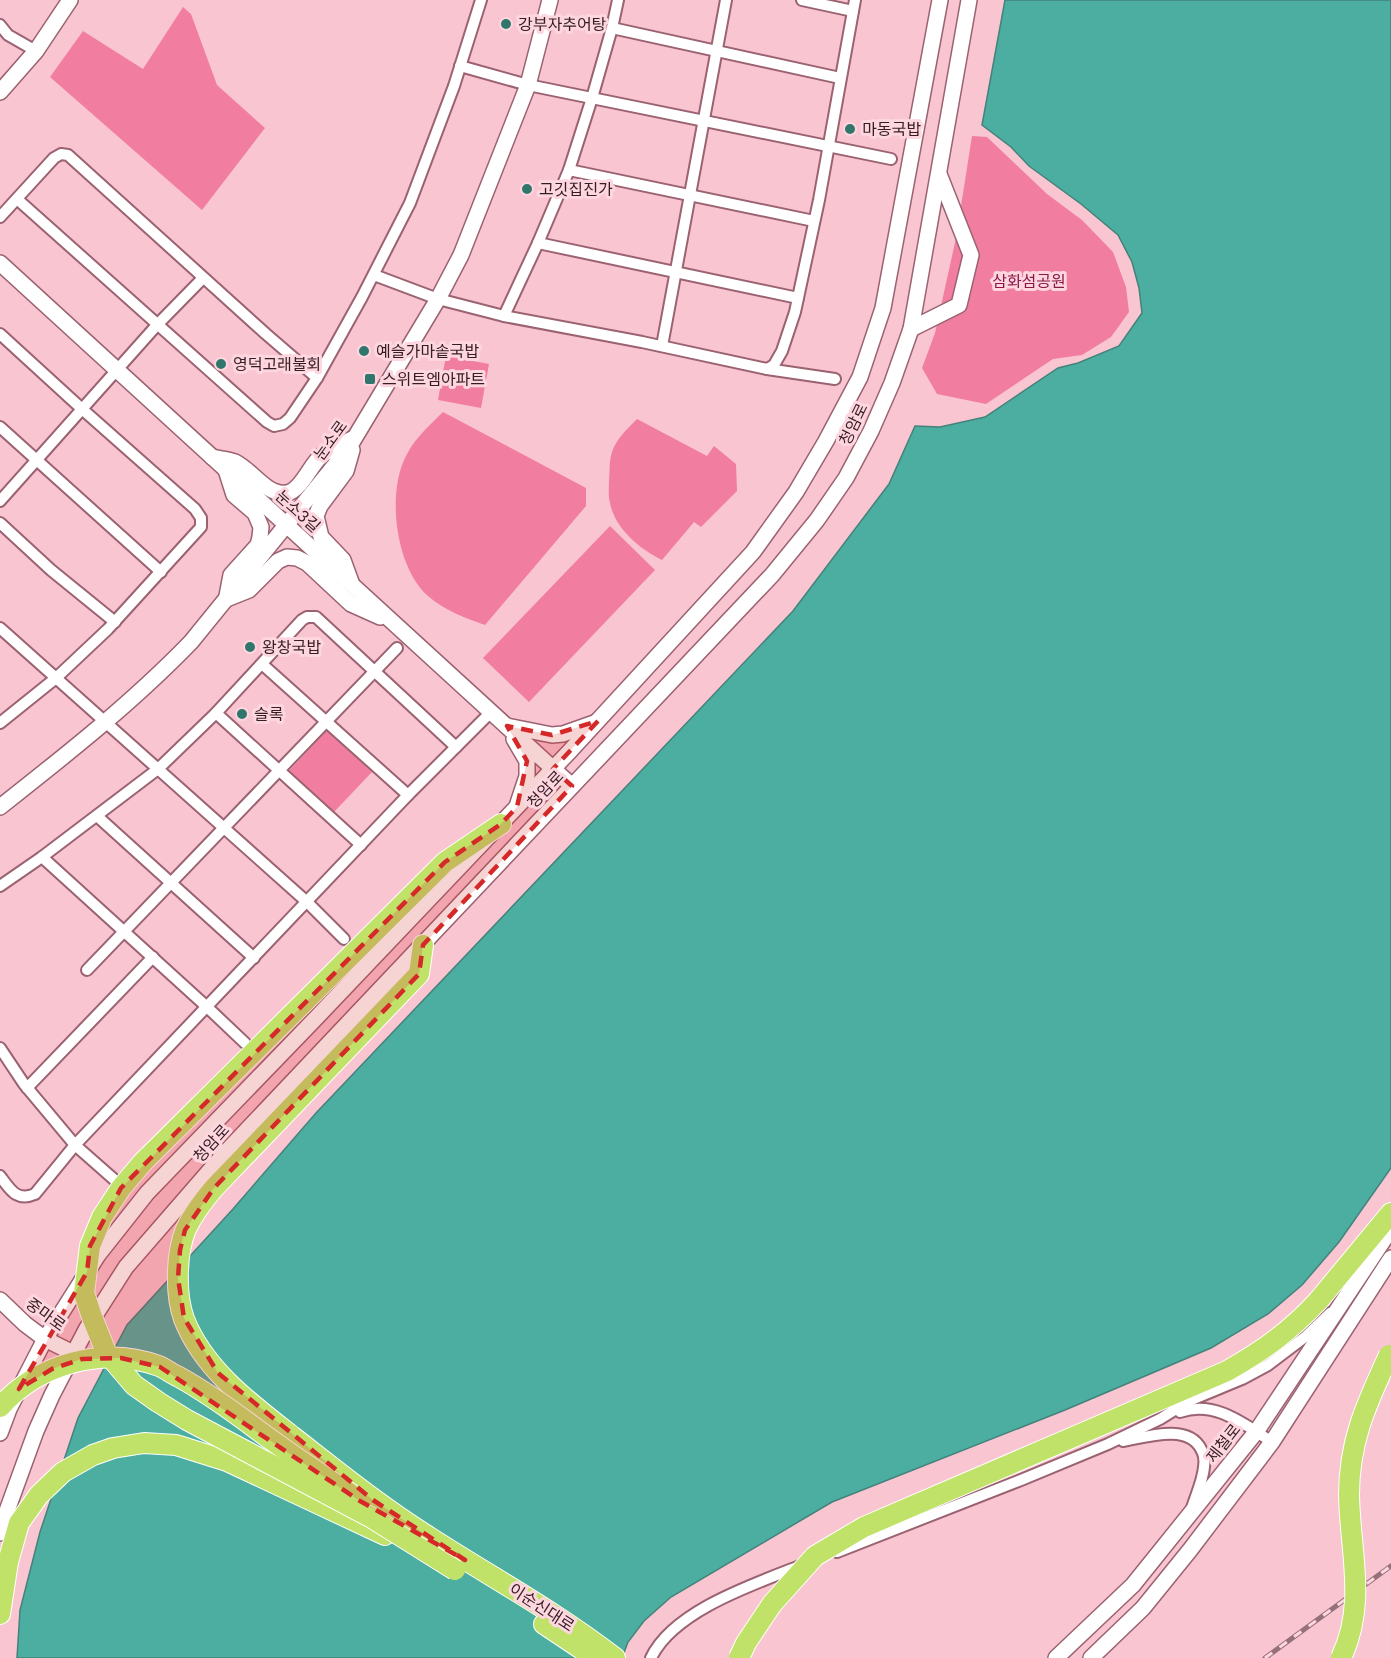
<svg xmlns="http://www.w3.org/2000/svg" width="1391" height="1658" font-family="Lato,'Noto Sans KR',sans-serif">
<rect width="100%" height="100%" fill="#f9c5d1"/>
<!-- green -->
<g fill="#f17ea0">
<polygon points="183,7 191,14 217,85 265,128 202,210 50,77 83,31 143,69"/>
<polygon points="972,136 987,137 1047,194 1082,220 1113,252 1126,287 1129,312 1111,337 1082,355 1053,359 986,404 937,394 922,368 935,333 956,238"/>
<polygon points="446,356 489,364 481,408 438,400"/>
<path d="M 443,412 L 586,488 L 586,506 L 485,625 C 465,618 444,610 428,596 C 395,567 386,491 407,454 C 416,437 430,425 443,412 Z"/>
<path d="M 637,419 L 707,456 L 714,446 L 736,464 L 737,491 L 701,527 L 694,522 L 662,560 C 640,549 615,529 610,503 C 608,496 609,487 609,480 C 610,471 609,461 612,452 C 616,439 628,428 637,419 Z"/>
<polygon points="610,526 655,570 529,702 483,658"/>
<polygon points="327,730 372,772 334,812 289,771"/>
</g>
<!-- water -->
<polygon fill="#4baea0" stroke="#44827b" stroke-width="1.5" points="1005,0 1391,0 1391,1168 1339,1242 1302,1285 1268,1314 1211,1348 1065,1410 832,1502 671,1597 644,1621 628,1642 622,1658 17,1658 20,1610 40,1532 78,1418 127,1325 233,1209 316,1113 793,611 889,484 915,426 940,427 985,417 1058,368 1078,363 1119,346 1142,313 1139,288 1132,262 1118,235 1081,204 1029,166 1011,147 982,125"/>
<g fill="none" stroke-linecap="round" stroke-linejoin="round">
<!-- street casing -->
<g stroke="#9b6271" stroke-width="14">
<g id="street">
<polyline points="802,0 853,11"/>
<polyline points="0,25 8,35 36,51"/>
<polyline points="612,28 840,78"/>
<polyline points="460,66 528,85 891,159"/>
<polyline points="569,170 814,221"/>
<polyline points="17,199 267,422 274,426 283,424 290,418 317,378 362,297 410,203 454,86 481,0"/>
<polyline points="0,217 54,158 61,154 68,155 266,334 317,378"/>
<polyline points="538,243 798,298"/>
<polyline points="374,275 438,299 504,316 642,342 767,369 774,365 782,351 795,312 819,200 855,0"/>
<polyline points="504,316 538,243 569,170 592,98 612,28 618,0"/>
<polyline points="0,334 82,409 195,509 201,518 201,527 108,629 56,678 0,723"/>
<polyline points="662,346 726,0"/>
<polyline points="767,369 835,379"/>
<polyline points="0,427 161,572"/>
<polyline points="0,501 157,325 203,278"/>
<polyline points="0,523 51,570 115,622"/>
<polyline points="0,628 307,902 344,939"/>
<polyline points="262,664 408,795"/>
<polyline points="216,713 361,845"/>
<polyline points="97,816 254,958"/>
<polyline points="42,857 207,1007 245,1043"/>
<polyline points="0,886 42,857 158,769 216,713 302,620 307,617 316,617 456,747"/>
<polyline points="87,970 397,648"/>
<polyline points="0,1048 24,1084 75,1145 117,1182"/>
<polyline points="27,1088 153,957"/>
<path d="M 0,1176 C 10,1189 16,1202 35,1194 L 75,1145 L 408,795 L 491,712"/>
<path d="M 1180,1412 C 1215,1400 1244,1424 1272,1442"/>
<path d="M 1123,1441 C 1146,1437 1188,1423 1201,1449 C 1204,1454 1205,1461 1204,1467 C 1203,1480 1196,1495 1192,1508"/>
<polyline points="837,1552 1021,1480 1108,1444 1160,1419 1189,1401 1242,1379 1268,1365 1305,1337 1330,1313"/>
<path d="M 651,1658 C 673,1611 754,1584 800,1566"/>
</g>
</g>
<!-- secondary casing -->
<g stroke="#9b6271" stroke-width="18">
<g id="secondary">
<polyline points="0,92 36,51 70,0"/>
<polyline points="0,263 572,786"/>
<polyline points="911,329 959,305 971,255 939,174"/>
<path d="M 212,457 C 219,459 228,459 235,462 C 247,468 257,481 268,488 C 298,507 305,470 321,456 C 330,449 343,444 354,438"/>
<polyline points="226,470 234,495 255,513 261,527 260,537 258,545 231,575 227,596"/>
<polyline points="351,582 343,560 321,537 316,516 320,506 346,471 352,450"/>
<polyline points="229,598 249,590 278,561 287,557 297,558 307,563 351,604 380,617"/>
<polyline points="507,726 552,735 563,734 594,723"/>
<polyline points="514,739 527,761 527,776 518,803"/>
<path d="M 0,807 C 66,755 132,703 191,642 L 348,449 L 438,299 L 461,255 L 528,85 L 550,0"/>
<polyline points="0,1300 25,1324 45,1339 73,1353"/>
<polyline points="0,1433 9,1409 45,1339 62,1312 98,1255 147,1193 317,1017 569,752 753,552 796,492 826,441 860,377 883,308 940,0"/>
<polyline points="0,1533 4,1519 36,1431 52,1395 87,1328 126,1267 225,1153 772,575 817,520 846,478 871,431 892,383 911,329 969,0"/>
<polyline points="1056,1658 1133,1585 1256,1432 1391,1229"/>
<polyline points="1091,1658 1143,1608 1190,1550 1272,1442 1391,1258"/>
</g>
</g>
<!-- highway casing -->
<g stroke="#fff" stroke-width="22">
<g id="highway">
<path d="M 423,945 L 419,974 L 214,1188 C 203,1201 193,1214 186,1229 C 176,1253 175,1294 184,1319 C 204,1370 251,1404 293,1437 C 338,1472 381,1507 429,1537 C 491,1577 556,1612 615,1658"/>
<polyline points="268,1038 445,862 501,824"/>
<polyline points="1318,1301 1391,1213"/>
<polyline points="0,1614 8,1562 19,1523 39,1495 63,1472 93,1455 113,1448 144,1443 176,1445 227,1461 385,1535"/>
<polyline points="544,1624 580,1648 593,1658"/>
</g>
</g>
<!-- street -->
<use href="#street" stroke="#fff" stroke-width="10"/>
<!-- secondary -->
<use href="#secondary" stroke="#fff" stroke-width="15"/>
<!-- highway -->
<use href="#highway" stroke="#c0e269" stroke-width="20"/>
<!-- rail casing -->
<g stroke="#96707a" stroke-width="5">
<polyline id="rail" points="1265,1658 1391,1566"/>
</g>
<!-- rail -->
<use href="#rail" stroke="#fed6df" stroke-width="3" stroke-dasharray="9" stroke-linecap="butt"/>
<!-- highway-bridge casing -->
<g stroke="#fff" stroke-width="22" stroke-linecap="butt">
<g id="highway-bridge">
<polyline points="268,1038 143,1162 121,1188 102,1217 90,1246 84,1293 92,1317 106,1352 134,1385 158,1402 187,1420 372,1518 455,1570"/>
<path d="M 0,1407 C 39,1363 103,1346 159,1366 C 166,1369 172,1374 179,1377 C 206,1392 231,1410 255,1428 C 287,1452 320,1474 354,1496"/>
<path d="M 739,1658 L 746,1643 L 772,1604 L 815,1556 L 864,1527 L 1227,1371 C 1264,1350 1289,1332 1318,1301"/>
<path d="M 1341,1658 C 1367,1603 1350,1552 1349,1495 C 1349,1440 1367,1403 1389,1355"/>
</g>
</g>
<!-- highway-bridge -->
<use href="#highway-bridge" stroke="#c0e269" stroke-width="20"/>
</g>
<!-- marked area -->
<path fill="#d62828" fill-opacity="0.2" stroke="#d62828" stroke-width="4.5" stroke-dasharray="12 8" stroke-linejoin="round" d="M 598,721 L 553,769 L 572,786 L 423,945 L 419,974 L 214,1188 L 185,1230 L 180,1250 L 178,1278 L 184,1318 L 218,1373 L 373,1500 L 465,1560 L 360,1501 L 160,1367 L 121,1358 L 82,1359 L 52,1369 L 19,1389 L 87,1272 L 90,1246 L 121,1188 L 445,862 L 501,824 L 517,807 L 527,761 L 507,726 L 552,735 Z"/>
<!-- markers -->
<g fill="#30766c" stroke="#fed6df" stroke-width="2">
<circle cx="506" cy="24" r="6"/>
<circle cx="850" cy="129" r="6"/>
<circle cx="527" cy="189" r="6"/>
<circle cx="364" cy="351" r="6"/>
<circle cx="221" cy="364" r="6"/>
<rect x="364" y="373" width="12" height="12" rx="3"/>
<circle cx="250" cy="647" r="6"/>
<circle cx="242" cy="714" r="6"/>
</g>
<g text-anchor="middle" stroke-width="6" stroke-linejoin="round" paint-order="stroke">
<!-- poi labels -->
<g font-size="16" fill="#351d24" stroke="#fed6df" text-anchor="start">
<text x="518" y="30">강부자추어탕</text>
<text x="862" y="135">마동국밥</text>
<text x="539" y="195">고깃집진가</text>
<text x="376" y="357">예슬가마솥국밥</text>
<text x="233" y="370">영덕고래불회</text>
<text x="382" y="385">스위트엠아파트</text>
<text x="262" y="653">왕창국밥</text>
<text x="254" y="720">슬록</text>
</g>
<!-- park labels -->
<g font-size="16" fill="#8a1947" stroke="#fed6df">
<text x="1029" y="287">삼화섬공원</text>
</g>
<!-- street labels -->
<g font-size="16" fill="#351d24" stroke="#fed6df">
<text transform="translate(853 424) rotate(-64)" y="6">청암로</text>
<text transform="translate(330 440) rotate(-54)" y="6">눈소로</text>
<text transform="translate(298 511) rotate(42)" y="6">눈소3길</text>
<text transform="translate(545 789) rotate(-47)" y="6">청암로</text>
<text transform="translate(211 1143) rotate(-48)" y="6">청암로</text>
<text transform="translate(46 1314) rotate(36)" y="6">중마로</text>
<text transform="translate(1223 1443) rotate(-52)" y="6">제철로</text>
<text transform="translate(542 1607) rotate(33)" y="6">이순신대로</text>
</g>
</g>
</svg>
